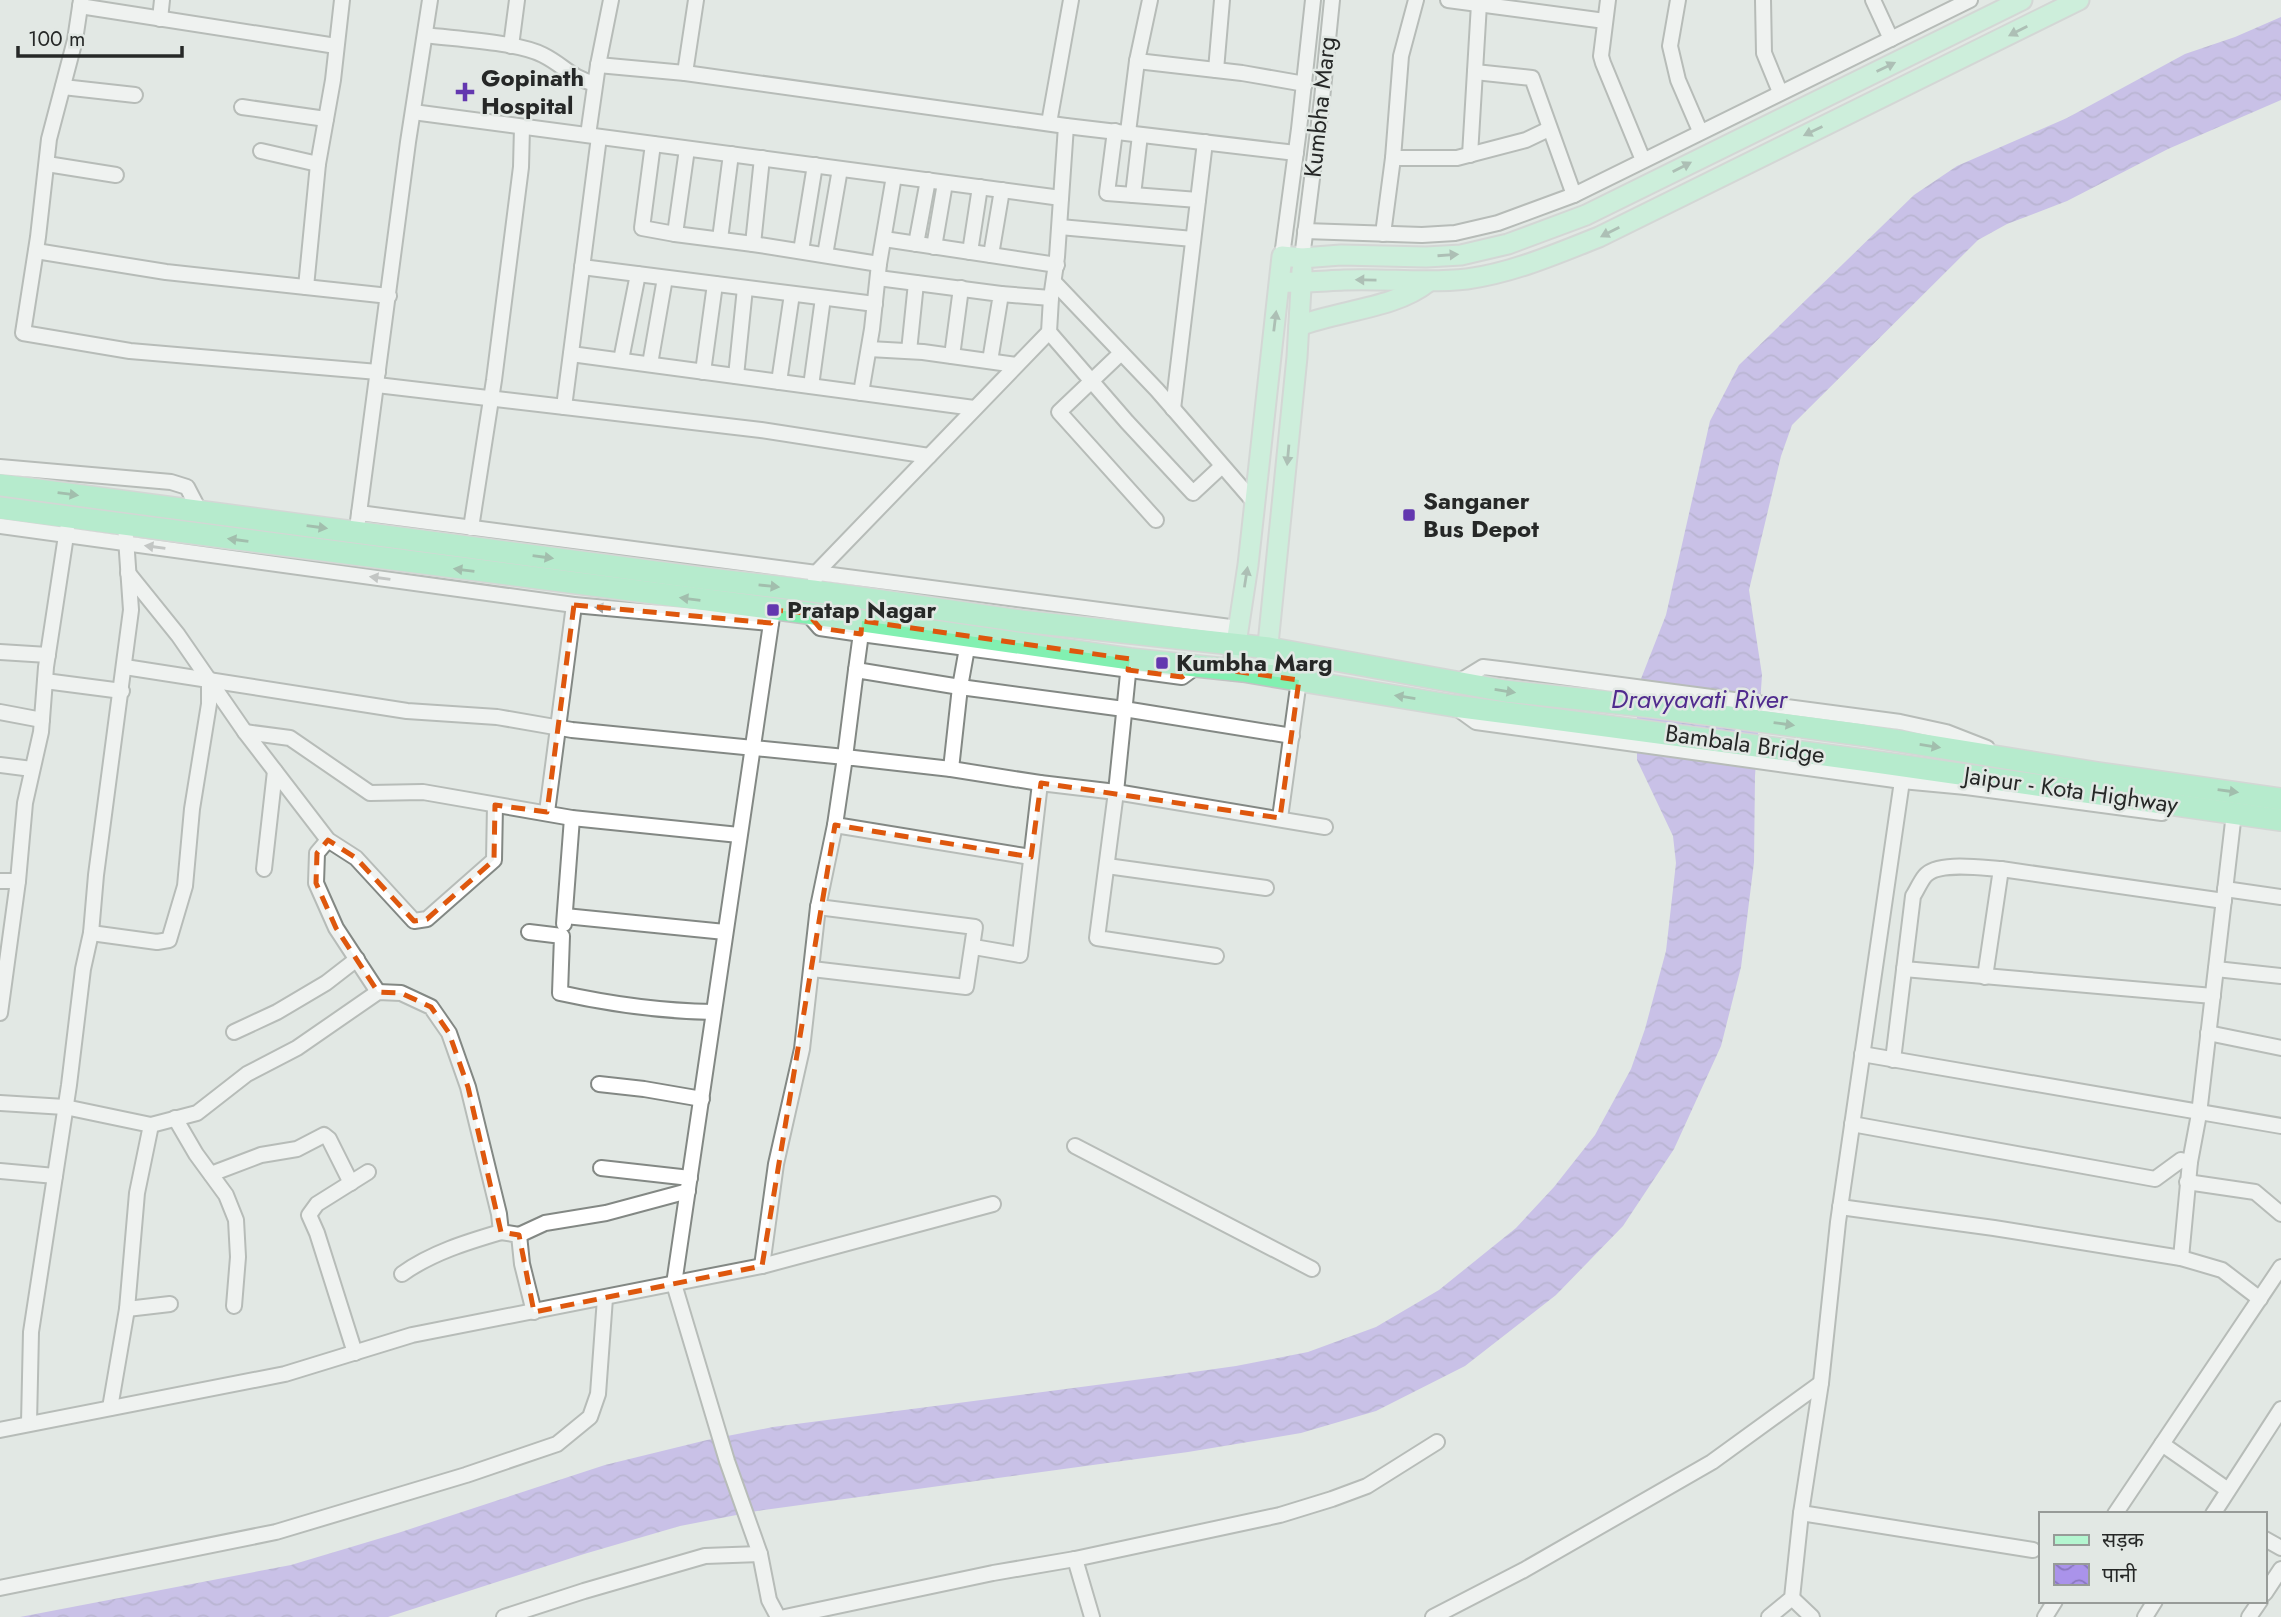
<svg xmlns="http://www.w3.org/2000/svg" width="2281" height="1617" font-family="Jost,'Noto Sans Devanagari',sans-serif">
<defs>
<pattern id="water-waves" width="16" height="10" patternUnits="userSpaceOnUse" patternTransform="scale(1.75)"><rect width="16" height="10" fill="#aa93ea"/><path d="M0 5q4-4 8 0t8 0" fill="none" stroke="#8a78be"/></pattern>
</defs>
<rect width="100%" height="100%" fill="#e2e8e4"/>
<!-- water -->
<polygon fill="url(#water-waves)" points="2281,17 2281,100 2168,149 2067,201 2007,224 1978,240 1792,425 1781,456 1749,590 1762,675 1755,776 1754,862 1741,967 1721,1046 1674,1149 1623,1226 1556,1295 1465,1366 1376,1411 1301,1433 1188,1452 757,1511 680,1526 584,1554 388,1617 20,1617 291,1565 398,1533 605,1465 707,1440 773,1427 1165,1376 1236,1366 1308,1352 1376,1327 1439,1290 1516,1228 1554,1187 1595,1135 1631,1069 1645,1029 1666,951 1676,863 1673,836 1637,760 1637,689 1666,615 1710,421 1739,365 1914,195 1957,166 2067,118 2185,54 2235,37"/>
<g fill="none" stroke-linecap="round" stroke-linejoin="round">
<!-- minor casing -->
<g stroke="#838884" stroke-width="18">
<g id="minor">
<polyline points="81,0 75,40 49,139 38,237 23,333 130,351 378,372"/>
<polyline points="1150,0 1137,61 1242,73 1305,84"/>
<polyline points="1448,0 1605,21"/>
<polyline points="1608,0 1601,56 1603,63 1643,160"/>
<polyline points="1678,0 1670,46 1678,80 1700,131"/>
<polyline points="1763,0 1764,53 1780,92"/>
<polyline points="1873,0 1891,39"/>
<polyline points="80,6 336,46"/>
<polyline points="160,19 162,0"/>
<path d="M 425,35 C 456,39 518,42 543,55 C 565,66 569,77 595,84"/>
<polyline points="511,46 517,0"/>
<polyline points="598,65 685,73 1066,126 1296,153"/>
<polyline points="1216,70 1222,0"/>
<polyline points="1475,72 1532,78 1574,195"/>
<polyline points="685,73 696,0"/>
<polyline points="63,87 135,95"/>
<polyline points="242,107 326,119"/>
<polyline points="413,112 1061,198"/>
<polyline points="1049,123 1071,0"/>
<polyline points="1115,131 1107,193 1198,200"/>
<polyline points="1128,132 1137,61"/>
<polyline points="588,135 598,65 611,0"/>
<polyline points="653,144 642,228 675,234"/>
<polyline points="687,149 675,234 753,244 879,264"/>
<polyline points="261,151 318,164"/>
<polyline points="1470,155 1479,4"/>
<polyline points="1393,158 1457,158 1526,140 1549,129"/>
<polyline points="47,164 116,175"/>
<polyline points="1133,195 1140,135"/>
<polyline points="1060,227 1193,239"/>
<polyline points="1305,231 1422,235 1455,233 1498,223 1574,195 1970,0"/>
<polyline points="1383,234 1393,158 1401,56 1416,0"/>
<polyline points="720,239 731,154"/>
<polyline points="884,239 1057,265"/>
<polyline points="753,244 762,158"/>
<polyline points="916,244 928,180"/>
<polyline points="934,247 945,183"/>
<polyline points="36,251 166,272 389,296"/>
<polyline points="801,251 815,165"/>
<polyline points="970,252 980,187"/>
<polyline points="825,255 840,169"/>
<polyline points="991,255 1002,190"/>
<polyline points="1282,256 1299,129 1313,0"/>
<polyline points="1302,258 1322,99 1332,0"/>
<polyline points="582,267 875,304"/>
<polyline points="878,278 1001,294 990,361"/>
<polyline points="1054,282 1157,390 1254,502"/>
<polyline points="306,287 318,164 333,80 342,0"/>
<polyline points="1001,294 1051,298"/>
<polyline points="1049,332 1127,422 1193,493 1222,466"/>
<polyline points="869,349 923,352 1016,365"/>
<polyline points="909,351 916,283"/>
<polyline points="1121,353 1059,412 1156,520"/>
<polyline points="571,354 974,408"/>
<polyline points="952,356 961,288"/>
<polyline points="621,360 638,274"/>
<polyline points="650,364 665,278"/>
<polyline points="703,372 715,284"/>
<polyline points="736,376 745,288"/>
<polyline points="779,382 792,294"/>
<polyline points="377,385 761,430 929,456"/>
<polyline points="811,386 823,298"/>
<polyline points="861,393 872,329 879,264 894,176"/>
<polyline points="564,407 599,137"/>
<polyline points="1173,409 1205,142"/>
<polyline points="0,467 171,482 187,487 199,510"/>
<polyline points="359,513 1238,628"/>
<polyline points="358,521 408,142 430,0"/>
<polyline points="0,526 574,605 771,623"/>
<polyline points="471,528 494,380 521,167 522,127"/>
<polyline points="128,573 178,635 245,732 328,840 356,858 414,921 427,919 494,860 495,805"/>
<polyline points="815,579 816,573 1049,332 1051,298 1057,257 1066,126"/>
<polyline points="773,610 674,1284 727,1461 760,1554 769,1600 778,1617"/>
<polyline points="807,613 820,628 861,634 1182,677 1197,666"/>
<polyline points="0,652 48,655"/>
<polyline points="1129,664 1116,792 1097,938 1216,956"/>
<polyline points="125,667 407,711 497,717 572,730 845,757 856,670 960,687 969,637"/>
<polyline points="856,670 862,626"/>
<polyline points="45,681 122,691"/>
<polyline points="1457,683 1483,667 1508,670 1900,722 1946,732 1987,748"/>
<polyline points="1458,709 1476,722 1902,781 1966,787 1970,775"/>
<polyline points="0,712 42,720"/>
<polyline points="245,732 290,738 370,793 423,792 572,818 739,835"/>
<polyline points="0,765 32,769"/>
<polyline points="951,769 960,687 1124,709 1292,736"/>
<polyline points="1966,787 2162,813"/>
<polyline points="547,812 574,605"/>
<polyline points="1280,818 1299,680"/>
<polyline points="835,825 1031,857"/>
<polyline points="328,840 317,853 316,883 336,928 378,992"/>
<polyline points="1107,866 1266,888"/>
<polyline points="264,869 275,771"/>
<polyline points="2001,869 2224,901"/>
<polyline points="0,881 18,881 25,803 41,732 46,667 67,529"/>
<polyline points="2225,889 2281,897"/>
<polyline points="565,916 725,932"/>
<polyline points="564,924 572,818"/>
<path d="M 529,932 L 562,936 L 560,993 C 614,1005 659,1011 713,1012"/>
<polyline points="91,933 157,942 169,940 185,886 192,809 209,704 209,679"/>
<polyline points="974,947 1020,955 1040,783 1116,792 1325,827"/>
<polyline points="812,969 966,987 975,927 818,907"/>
<polyline points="1904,969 2213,996"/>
<polyline points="2216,969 2281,976"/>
<polyline points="0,1013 18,881"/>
<polyline points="234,1032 277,1012 326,983 357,959"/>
<polyline points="2208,1033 2281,1048"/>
<polyline points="1862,1054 2281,1126"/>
<path d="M 1893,1060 L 1913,896 C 1917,890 1920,882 1925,876 C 1937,861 1983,868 2001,869 L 1985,977"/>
<polyline points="599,1084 644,1089 702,1099"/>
<polyline points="0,1103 65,1107 151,1125 137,1193 127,1309 110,1408"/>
<polyline points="175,1118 196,1154 226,1195 236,1220 238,1257 234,1306"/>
<polyline points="1852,1124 2155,1179 2181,1160 2190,1162 2181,1258"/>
<polyline points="151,1125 197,1113 247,1074 297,1048 378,992 401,993 431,1007 449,1033 468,1087 499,1214 501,1232 519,1235 522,1264 534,1312"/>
<polyline points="1075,1146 1312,1269"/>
<polyline points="2190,1162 2199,1114 2234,813"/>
<polyline points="601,1168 690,1178"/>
<polyline points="0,1171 55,1176"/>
<polyline points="211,1174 261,1155 297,1149 324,1135 329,1139 351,1183"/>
<polyline points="2187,1182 2255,1192 2281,1214"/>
<polyline points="1840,1207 1994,1228 2181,1258 2222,1270 2260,1299"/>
<polyline points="519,1235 545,1223 606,1213 688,1191"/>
<polyline points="762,1266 776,1164 802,1049 818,907 835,825 845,757 951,769 1040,783"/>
<path d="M 402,1274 C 431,1253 467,1242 501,1232"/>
<polyline points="127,1309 170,1304"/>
<polyline points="355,1353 317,1233 309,1215 317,1204 368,1172"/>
<polyline points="29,1423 31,1332 69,1085 83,969 91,933 96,875 131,610 125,524"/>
<polyline points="0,1430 285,1374 412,1335 762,1266 993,1204"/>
<polyline points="2162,1444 2228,1490"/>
<polyline points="1801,1513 2033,1550"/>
<polyline points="2115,1514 2281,1267"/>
<polyline points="2213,1514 2281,1409"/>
<polyline points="2265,1539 2281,1548"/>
<polyline points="1075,1559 1092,1617"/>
<polyline points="0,1588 276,1532 466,1475 557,1444 590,1417 598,1394 605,1298"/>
<polyline points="2265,1593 2281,1569"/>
<polyline points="1792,1598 1812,1617"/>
<polyline points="504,1617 584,1591 705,1556 760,1554"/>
<polyline points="785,1617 993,1573 1075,1559 1280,1515 1332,1499 1367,1486 1437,1442"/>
<polyline points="1433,1617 1524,1570 1712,1462 1821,1383"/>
<polyline points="1769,1617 1792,1598 1801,1513 1821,1383 1838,1222 1902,781"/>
<polyline points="2045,1617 2055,1601"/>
<polyline points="2145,1617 2155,1601"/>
<polyline points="2249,1617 2260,1601"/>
</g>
</g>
<!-- major casing -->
<g stroke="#c2c3c3" stroke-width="23">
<g id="major">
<path d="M 1280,282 C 1302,283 1322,281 1344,280 C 1385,278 1426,284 1467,279 C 1512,273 1556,254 1599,237 L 2079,0"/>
<path d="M 1299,326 C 1339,310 1394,309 1428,282"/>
<polyline points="1232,670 1248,565 1282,256 1302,258 1341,255 1426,257 1461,255 1508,244 1586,215 2022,0"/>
<polyline points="1265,674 1297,357 1302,270"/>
</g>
</g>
<!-- highway casing -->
<g stroke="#c2c3c3" stroke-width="24">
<g id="highway">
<polyline points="0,485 701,578 813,591 1021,621 1269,648 1505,691 1654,707 1863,735 2098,773 2281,799"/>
<polyline points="0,508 807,613 1130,659 1243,671 1454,706 1862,760 2281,820"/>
</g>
</g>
<!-- minor -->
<use href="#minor" stroke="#fff" stroke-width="14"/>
<!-- major -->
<use href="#major" stroke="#b4f6d0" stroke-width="19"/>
<!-- highway -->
<use href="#highway" stroke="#82f0b1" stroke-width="21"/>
</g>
<!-- one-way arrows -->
<defs><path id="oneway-solid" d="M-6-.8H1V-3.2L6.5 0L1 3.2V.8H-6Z" transform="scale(1.75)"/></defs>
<g fill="#6d8f7c">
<use href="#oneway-solid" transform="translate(2018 31) rotate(153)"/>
<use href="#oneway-solid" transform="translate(1886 67) rotate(-26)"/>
<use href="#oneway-solid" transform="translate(1813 131) rotate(154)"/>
<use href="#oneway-solid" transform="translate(1682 167) rotate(-27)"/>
<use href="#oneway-solid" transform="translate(1610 232) rotate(153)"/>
<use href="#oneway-solid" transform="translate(1448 255) rotate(-4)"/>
<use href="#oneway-solid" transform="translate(1366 280) rotate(-179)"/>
<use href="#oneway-solid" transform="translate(1275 321) rotate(-83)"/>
<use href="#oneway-solid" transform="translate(1288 455) rotate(95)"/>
<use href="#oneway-solid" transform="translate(1246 577) rotate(-81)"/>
</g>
<g fill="#548c6c">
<use href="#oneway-solid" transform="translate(68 494) rotate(7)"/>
<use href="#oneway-solid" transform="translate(317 527) rotate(8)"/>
<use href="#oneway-solid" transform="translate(238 540) rotate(-172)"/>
<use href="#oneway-solid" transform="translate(543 557) rotate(8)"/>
<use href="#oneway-solid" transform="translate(464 570) rotate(-173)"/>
<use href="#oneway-solid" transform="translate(769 586) rotate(6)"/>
<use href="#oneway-solid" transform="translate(690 599) rotate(-173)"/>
<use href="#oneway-solid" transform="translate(1505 691) rotate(9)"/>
<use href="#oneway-solid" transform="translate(1405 697) rotate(-171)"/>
<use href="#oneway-solid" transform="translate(1784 724) rotate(8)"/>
<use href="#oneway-solid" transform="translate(1930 746) rotate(9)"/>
<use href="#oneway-solid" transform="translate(2228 791) rotate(8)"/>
</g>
<g fill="#9d9e9e">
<use href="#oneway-solid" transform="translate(155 547) rotate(-172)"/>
<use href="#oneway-solid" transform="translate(380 578) rotate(-172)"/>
<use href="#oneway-solid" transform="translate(605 608) rotate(-175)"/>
</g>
<!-- marked area -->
<path d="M0 0H2281V1617H0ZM 574,605 L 771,623 L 773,610 L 807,613 L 820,628 L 861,634 L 862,621 L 1130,659 L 1128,670 L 1182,677 L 1197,666 L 1299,680 L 1280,818 L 1041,783 L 1031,857 L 835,825 L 762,1266 L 534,1312 L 519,1235 L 501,1232 L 468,1087 L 449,1033 L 431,1007 L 401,993 L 378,992 L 336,928 L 316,883 L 317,853 L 328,840 L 356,858 L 414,921 L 427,919 L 494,860 L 495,805 L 547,812 Z" fill="#e2e8e4" fill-opacity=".55" fill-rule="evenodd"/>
<path fill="none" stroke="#de570d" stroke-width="5" stroke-dasharray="14 9" stroke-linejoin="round" d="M 574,605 L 771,623 L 773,610 L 807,613 L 820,628 L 861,634 L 862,621 L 1130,659 L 1128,670 L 1182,677 L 1197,666 L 1299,680 L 1280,818 L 1041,783 L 1031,857 L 835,825 L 762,1266 L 534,1312 L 519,1235 L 501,1232 L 468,1087 L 449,1033 L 431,1007 L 401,993 L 378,992 L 336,928 L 316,883 L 317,853 L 328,840 L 356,858 L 414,921 L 427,919 L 494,860 L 495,805 L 547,812 Z"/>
<!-- markers -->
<g fill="#6337af" stroke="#e2e8e4" stroke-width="2.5">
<path d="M461.5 81.5h7v7h7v7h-7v7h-7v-7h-7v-7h7z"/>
<rect x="1402" y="508" width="14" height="14" rx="3.5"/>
<rect x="766" y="603" width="14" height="14" rx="3.5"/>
<rect x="1155" y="656" width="14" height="14" rx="3.5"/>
</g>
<g text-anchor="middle" stroke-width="5" stroke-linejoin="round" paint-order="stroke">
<!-- poi labels -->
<g font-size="24" font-weight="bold" fill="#262827" stroke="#e2e8e4" text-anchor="start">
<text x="481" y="86">Gopinath<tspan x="481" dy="28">Hospital</tspan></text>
<text x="1423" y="509">Sanganer<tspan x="1423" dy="28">Bus Depot</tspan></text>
<text x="787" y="618">Pratap Nagar</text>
<text x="1176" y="671">Kumbha Marg</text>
</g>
<!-- street labels -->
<g font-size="24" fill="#262827" stroke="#e2e8e4">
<text transform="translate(1320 107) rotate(-84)" y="8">Kumbha Marg</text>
<text transform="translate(1745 744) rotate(8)" y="8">Bambala Bridge</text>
<text transform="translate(2071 790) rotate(8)" y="8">Jaipur - Kota Highway</text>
</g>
<!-- water labels -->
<g font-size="26" font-style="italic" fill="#502b8e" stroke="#e2e8e4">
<text x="1699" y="708">Dravyavati River</text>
</g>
</g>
<!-- legend -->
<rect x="2039" y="1512" width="228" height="91" fill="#e2e8e4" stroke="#979b98" stroke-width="2"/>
<rect x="2054" y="1535" width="35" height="10" fill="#b4f6d0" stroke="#979b98" stroke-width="2"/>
<text x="2102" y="1547" font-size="21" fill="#262827">सड़क</text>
<rect x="2054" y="1564" width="35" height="21" fill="url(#water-waves)" stroke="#979b98" stroke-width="2"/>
<text x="2102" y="1582" font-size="21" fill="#262827">पानी</text>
<!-- scale -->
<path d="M18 46v10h164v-10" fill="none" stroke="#262827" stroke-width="3.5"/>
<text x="28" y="46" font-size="21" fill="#262827" stroke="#e2e8e4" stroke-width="5" paint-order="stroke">100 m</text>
</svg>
